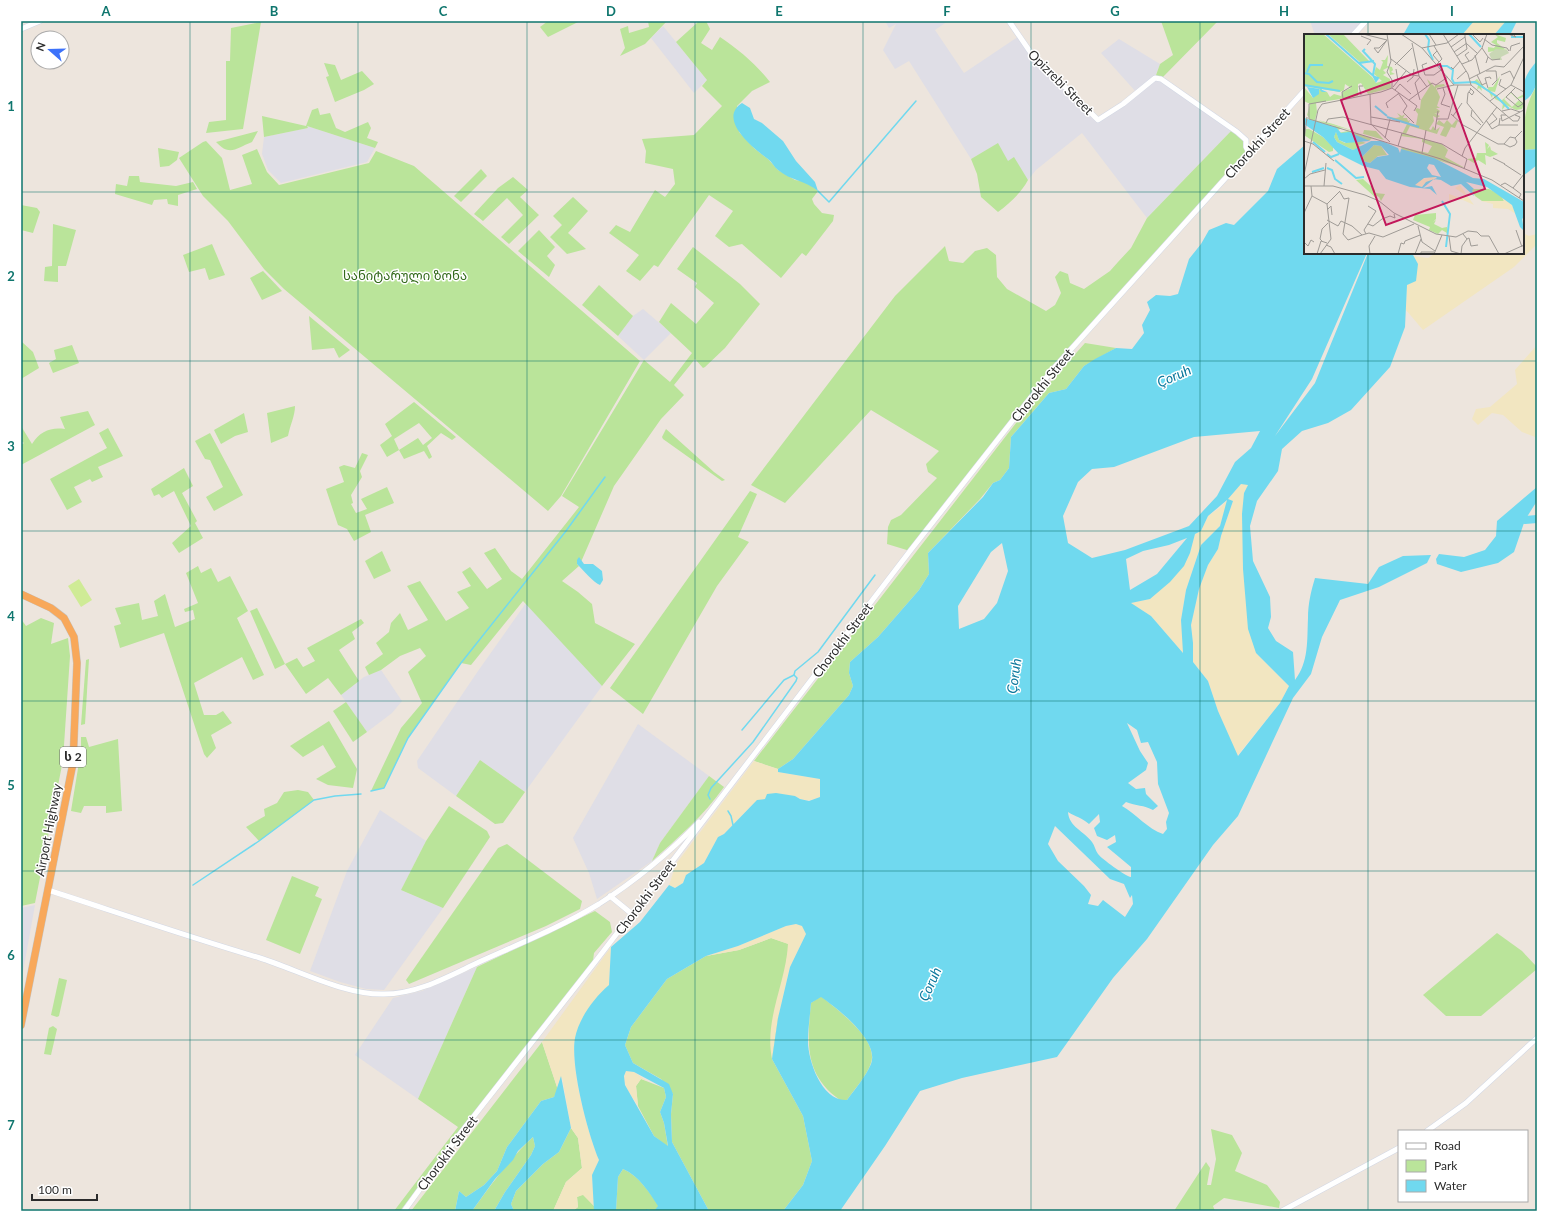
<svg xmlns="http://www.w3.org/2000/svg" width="1558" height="1232" font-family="Lato,'Noto Sans Georgian',sans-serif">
<rect width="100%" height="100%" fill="#ede5dd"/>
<!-- industrial -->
<g fill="#dfdee6">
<polygon points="885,21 948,21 935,30 964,73 1019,36 1031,53 1099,120 1136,92 1101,53 1119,39 1160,64 1155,77 1233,129 1147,218 1082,133 1036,170 1028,180 1014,158 1008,162 998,144 971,159 909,61 895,69 883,50 896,24 889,28"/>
<polygon points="1310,21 1363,21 1353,35 1315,35"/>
<polygon points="663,26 707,80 694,93 651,38"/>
<polygon points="307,126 375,148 367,162 281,183 268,170 262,154 264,137 308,128"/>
<polygon points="643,309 671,333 644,360 618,336 633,316"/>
<polygon points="526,603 602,686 525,792 480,760 456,796 418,768 417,761 478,671"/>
<polygon points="381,670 402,701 392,713 367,732 341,695 364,677"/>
<polygon points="638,724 709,776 660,843 652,861 597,899 589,873 573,838"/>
<polygon points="380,810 426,841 401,890 443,908 384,990 366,989 340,982 310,971 347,871"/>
<polygon points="35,905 21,983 21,908"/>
<polygon points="477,967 418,1099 355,1055 393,998 422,991"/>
</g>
<!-- green -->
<g fill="#bae49a" fill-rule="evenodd">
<polygon points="548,21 580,21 548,37 540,27"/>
<polygon points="648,21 667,21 645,44 620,56 625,48 620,29 628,26 629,33 649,27"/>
<path d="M 706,21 L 710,29 L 701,43 L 712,50 L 720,37 C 738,49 757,65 770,82 L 752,91 L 737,106 L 739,132 L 755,149 L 768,159 L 778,170 L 795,180 L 807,182 L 818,191 L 812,199 L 814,204 L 822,213 L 834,215 L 833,221 L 806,256 L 802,253 L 781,278 L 742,244 L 729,247 L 715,236 L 733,211 L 709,195 L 658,267 L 654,265 L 640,281 L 626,271 L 639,255 L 609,233 L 616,225 L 630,232 L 655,190 L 665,197 L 675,184 L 673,169 L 645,163 L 646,151 L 642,139 L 694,135 L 722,106 L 702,86 L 707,80 L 676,42 L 698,22 Z"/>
<polygon points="1161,21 1218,21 1161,79 1155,78 1160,64 1173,55"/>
<polygon points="261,22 243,129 206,133 209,122 226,120 226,61 230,61 231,28"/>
<polygon points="324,63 335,65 341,80 362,71 374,84 364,90 335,102 326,77 329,76"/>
<path d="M 1537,85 L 1537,149 L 1523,150 C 1523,126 1524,106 1537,85 Z"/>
<polygon points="318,108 320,115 330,113 336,128 345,132 368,122 371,128 367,138 378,142 375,148 307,126 308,128 264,137 262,116 306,126 312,110"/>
<polygon points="1233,129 1246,140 1249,153 1083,335 910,551 887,544 888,527 891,520 901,515 937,478 928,472 926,464 939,451 871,410 785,503 751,485 895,296 945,246 949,261 963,263 975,251 987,248 996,255 997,277 1007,289 1046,311 1055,305 1061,293 1055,277 1060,271 1068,274 1070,283 1084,289 1110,271 1118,262 1131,248 1147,218"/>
<path d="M 258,131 L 252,142 C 236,148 230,157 216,142 Z"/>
<polygon points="206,141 222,158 230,190 252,184 242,155 257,149 267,172 279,185 369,163 376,151 414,166 640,361 561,496 548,511 284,289 264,269 228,221 203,196 179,158 203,142"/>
<path d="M 998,143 L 1008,161 L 1014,157 L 1028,180 C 1021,193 1010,203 998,212 L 981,197 L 977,174 L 971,159 Z"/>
<polygon points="158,148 179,152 177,160 169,166 160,167"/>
<polygon points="481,169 487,176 461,202 454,196"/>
<polygon points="129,176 139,176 140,182 176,186 193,182 197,189 178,195 178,206 168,204 167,199 154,200 152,205 115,194 116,184 127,186"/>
<polygon points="513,177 528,190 520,197 539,215 509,244 501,237 523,215 507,198 483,221 474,214 498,188"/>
<polygon points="573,197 588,211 568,233 586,249 567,254 550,237 562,225 553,216"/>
<polygon points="21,205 37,208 40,212 33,233 21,230"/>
<polygon points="53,224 76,230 66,266 58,266 58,282 44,281 45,267 52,266"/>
<polygon points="539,230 555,247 547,256 555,265 549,277 518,251"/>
<polygon points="212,244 225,275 209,280 205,268 189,272 183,255"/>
<polygon points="693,247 740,284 760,304 725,348 705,367 703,368 695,359 674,385 684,395 661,419 614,486 581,562 577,564 579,566 562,581 578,592 592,604 595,623 635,644 602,686 523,601 471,665 461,663 408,738 384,788 371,791 401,728 422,703 408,672 426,656 420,648 400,656 381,670 369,675 365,667 383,654 376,643 389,632 391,623 400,613 408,630 428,620 407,586 420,581 446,621 469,608 457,592 471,586 462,572 470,567 487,589 502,579 484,553 495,548 511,571 522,579 579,507 562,496 644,360 670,382 692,353 659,322 671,303 696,324 714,303 695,287 697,283 677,269"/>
<polygon points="263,271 282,291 262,300 250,278"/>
<polygon points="599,285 633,316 618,336 582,305"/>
<polygon points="309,316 350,350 339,358 334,348 312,350"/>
<polygon points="22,342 33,352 39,368 21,379"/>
<polygon points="1085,343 1116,348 1084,366 1066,389 1049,393 1011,437 1009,468 1000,480 993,483 980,499 928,553 929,574 919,590 878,637 850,662 849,673 853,686 849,695 793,759 778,769 754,761 1030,405"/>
<polygon points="72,345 79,363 53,373 49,363 56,359 54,350"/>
<path d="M 414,402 L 456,437 L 452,440 L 441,433 L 427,446 L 432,457 L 429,459 L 424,451 L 404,459 L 399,450 L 387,457 L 380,445 L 392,436 L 385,424 ZM 419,423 L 432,438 L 423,445 L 418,438 L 399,450 L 394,439 Z"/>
<path d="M 295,406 C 295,416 290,425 288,436 L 271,443 L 267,413 Z"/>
<path d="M 88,411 L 95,425 L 21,465 L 21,445 L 24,443 L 21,441 L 21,426 L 32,444 C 40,431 51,427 65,429 L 60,417 Z"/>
<polygon points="244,413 248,432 235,436 221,444 214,430"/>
<polygon points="108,428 123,456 98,467 103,477 92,482 90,479 74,487 82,502 67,510 50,479 107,448 99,433"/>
<polygon points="666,429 714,472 725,480 722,481 663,439 662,437"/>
<polygon points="210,433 243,495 214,511 206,497 223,487 210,460 205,459 195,441"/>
<polygon points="362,453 368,455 360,471 362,477 351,495 353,503 351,504 356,513 367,509 361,499 387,487 394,503 365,515 371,532 354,541 347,529 338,525 326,489 344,482 339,467 344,465 355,468"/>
<polygon points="184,468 193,486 182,493 197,521 195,523 203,538 179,553 172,543 191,526 174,491 162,498 159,494 154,496 151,489"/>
<polygon points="750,491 757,494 738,537 749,542 717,586 643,714 610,688"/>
<polygon points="382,551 391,571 374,579 365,561"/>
<polygon points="198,566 201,573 211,568 218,582 230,576 248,611 237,618 264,675 253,680 242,657 194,683 204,715 216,715 223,711 232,723 211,735 216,748 207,758 204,754 164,633 120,648 114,626 121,624 115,608 139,603 142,620 158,616 154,601 165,594 175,627 195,619 193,610 185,612 184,609 198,603 186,573"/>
<polygon points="257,608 285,664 297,658 303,667 315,661 307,648 361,619 364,623 352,632 355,639 339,650 359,681 341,695 328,678 306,694 285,664 275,669 250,611"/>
<polygon points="41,618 54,623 51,644 68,638 70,656 63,760 35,903 21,906 21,619 26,626"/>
<polygon points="89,659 85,724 81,725 86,660"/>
<polygon points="346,702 367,732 353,742 333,711"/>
<polygon points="329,721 357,769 353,788 328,785 316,779 336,767 323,745 303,757 290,746"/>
<polygon points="81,737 86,737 89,747 118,739 122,811 106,813 106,806 84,806 81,813 71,811 81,750"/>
<polygon points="480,760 525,792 503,823 495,824 456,796"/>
<path d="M 709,776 L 724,787 C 704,815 678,838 652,861 L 660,843 Z"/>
<polygon points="298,790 308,792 314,800 259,841 246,827 265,816 264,809 277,803 284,792"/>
<polygon points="449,806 487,831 490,837 443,908 401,890 426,841"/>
<polygon points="507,844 582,901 580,909 546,926 409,984 406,980 498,848"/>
<polygon points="292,876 319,887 315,896 322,899 300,954 266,940"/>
<polygon points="595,911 610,922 612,932 594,953 593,961 400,1211 394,1211 458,1127 418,1099 477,967"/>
<polygon points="1497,933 1522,951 1537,967 1537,969 1481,1016 1446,1016 1423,995"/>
<polygon points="771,938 789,944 772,1059 803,1116 812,1161 803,1185 783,1211 709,1211 672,1142 671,1114 673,1094 661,1079 633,1063 625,1045 631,1027 667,979 706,956 739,950"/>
<polygon points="59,978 67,980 59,1016 57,1017 51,1015"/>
<path d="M 821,996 C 837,1010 879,1039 871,1063 C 868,1074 854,1090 847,1100 L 840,1100 C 804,1075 807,1042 811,1003 Z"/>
<polygon points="53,1026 57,1029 51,1055 44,1054 49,1028"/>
<polygon points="542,1042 558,1090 554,1097 541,1101 507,1147 497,1171 484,1185 466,1197 459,1191 455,1211 411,1211"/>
<polygon points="641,1079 664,1088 666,1097 660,1112 664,1123 668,1147 654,1136 638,1106 636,1086"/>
<polygon points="571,1128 578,1138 582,1168 566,1182 553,1211 514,1211 511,1204 516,1191 543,1164 559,1152"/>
<polygon points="1211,1129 1232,1135 1242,1153 1235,1171 1267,1185 1280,1202 1279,1208 1224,1198 1213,1206 1215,1211 1174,1211 1206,1162 1210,1168 1207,1185 1211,1185 1216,1159"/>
<path d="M 533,1137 L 535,1146 L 531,1155 L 505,1192 L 494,1211 L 472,1211 C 490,1186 511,1157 533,1137 Z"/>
<path d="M 623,1169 C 639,1176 649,1192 659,1206 L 654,1211 L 647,1209 L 647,1211 L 616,1211 L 618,1177 Z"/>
<polygon points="583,1194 594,1206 594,1211 573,1211 578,1207 577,1197"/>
</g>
<!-- sand -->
<g fill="#f2e6c1">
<polygon points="1474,21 1506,21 1494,35 1462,35"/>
<polygon points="1523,233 1529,236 1537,234 1537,244 1514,267 1423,330 1406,310 1407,285 1418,264 1413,256 1428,258 1436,253 1523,253"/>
<polygon points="1537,345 1537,441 1535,437 1522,432 1503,415 1492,413 1478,425 1472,419 1476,409 1490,407 1517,384 1515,370"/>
<polygon points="1241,484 1249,484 1244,493 1256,653 1289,686 1280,703 1237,756 1218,711 1208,681 1193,662 1193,643 1191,625 1199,589 1208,565 1218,549 1221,536 1233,501 1228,500 1220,526 1201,545 1186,590 1181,620 1184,654 1151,616 1130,603 1150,599 1190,553 1195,534 1201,531 1208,516 1221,507"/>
<path d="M 754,761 L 778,769 L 778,772 L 820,779 L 820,797 C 810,801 804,802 795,796 L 765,799 L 751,806 L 724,834 L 718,837 L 704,863 L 686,875 L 683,883 L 675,888 L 669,885 L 676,864 Z"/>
<path d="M 796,924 L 803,926 L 806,934 L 790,967 L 778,1018 L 772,1059 C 764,1019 786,983 788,944 L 771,938 L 739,950 L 706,956 L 738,946 L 786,926 Z"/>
<path d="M 611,947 L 609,985 C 600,993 577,1028 575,1040 C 570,1067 588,1134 599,1160 L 592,1176 L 594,1206 L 583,1195 L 577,1197 L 578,1207 L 573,1211 L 553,1211 L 566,1182 L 582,1168 L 578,1138 L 571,1128 L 562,1077 L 558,1090 L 542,1042 Z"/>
<path d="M 626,1071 L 634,1072 L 647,1081 L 641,1079 L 636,1086 L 638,1106 C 632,1095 620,1084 626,1071 Z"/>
</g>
<!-- pitch -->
<polygon fill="#cfeb96" points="79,579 92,600 81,607 68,586"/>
<!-- water -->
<g fill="#70d9ef" fill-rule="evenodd">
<polygon points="1411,21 1474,21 1462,35 1403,35"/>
<polygon points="1506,21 1517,21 1510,35 1494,35"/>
<path d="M 1537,61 C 1537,78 1539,92 1523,102 C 1523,82 1524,76 1537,61 Z"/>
<path d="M 742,103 L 750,108 L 754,119 L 762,123 L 783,141 L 796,161 L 815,182 L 818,191 C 805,180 791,181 778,170 C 774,167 772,162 768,159 C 753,148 717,119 742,103 Z"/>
<path d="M 1305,145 L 1305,253 L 1367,253 L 1312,379 L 1275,436 L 1315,383 L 1368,253 L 1412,253 L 1418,264 L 1416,281 L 1407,285 L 1405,327 L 1390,367 L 1351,410 L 1328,423 L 1302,431 L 1282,449 L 1278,471 L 1257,501 L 1250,526 L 1253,561 L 1270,597 L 1271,617 L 1268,628 L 1276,641 L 1293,652 L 1295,680 C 1309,662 1307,640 1308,618 C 1308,604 1311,591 1315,578 L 1368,584 L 1379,567 L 1403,556 L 1431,555 L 1427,563 L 1379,587 L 1340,600 L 1322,637 L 1311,674 L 1293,698 L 1238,816 L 1213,845 L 1147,939 L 1113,978 L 1057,1057 L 962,1078 L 920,1091 L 885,1146 L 840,1211 L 783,1211 L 803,1185 L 812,1161 L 803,1116 L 772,1059 L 778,1018 L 790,967 L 806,934 L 802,926 L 796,924 L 786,926 L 738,946 L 706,956 L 667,979 L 631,1027 L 625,1045 L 633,1063 L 669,1084 L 673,1094 L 671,1114 L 672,1142 L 709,1211 L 647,1211 L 646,1209 L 654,1211 L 658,1206 C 649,1192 639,1176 623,1169 L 618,1177 L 616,1211 L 594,1211 L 592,1175 L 599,1160 C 588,1134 570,1066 575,1038 C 579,1018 594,998 609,985 L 611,947 L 640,922 L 669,885 L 675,888 L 683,883 L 686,875 L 704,863 L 718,837 L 724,834 L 757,800 L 765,799 L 767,794 L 776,793 L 795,796 L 800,799 L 809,801 L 820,797 L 820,779 L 778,772 L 778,769 L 793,759 L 849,695 L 853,686 L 849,673 L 850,662 L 878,637 L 919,590 L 929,574 L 928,553 L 983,497 L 993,483 L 1000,480 L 1009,468 L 1011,437 L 1049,393 L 1066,389 L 1084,366 L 1095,359 L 1116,348 L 1132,349 L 1144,333 L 1142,325 L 1150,310 L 1147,302 L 1156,295 L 1170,296 L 1178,294 L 1189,259 L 1201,244 L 1209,230 L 1226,223 L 1234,225 L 1268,191 L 1277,169 ZM 1260,431 L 1251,448 L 1235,462 L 1217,496 L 1189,526 L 1125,550 L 1092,558 L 1068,543 L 1063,516 L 1078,482 L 1092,469 L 1114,467 L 1194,437 ZM 1241,484 L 1248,485 L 1244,493 L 1242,514 L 1243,569 L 1248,629 L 1256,653 L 1289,686 L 1280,703 L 1238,756 L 1218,711 L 1208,681 L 1193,662 L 1193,643 L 1191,625 L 1199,589 L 1208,565 L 1218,549 L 1221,536 L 1233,501 L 1228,499 ZM 1227,500 L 1220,526 L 1201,545 L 1186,590 L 1181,620 L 1183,653 L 1151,616 L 1131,603 L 1150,599 L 1170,582 L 1184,566 L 1190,553 L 1195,534 L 1201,531 L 1208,516 ZM 1187,538 L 1157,574 L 1130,590 L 1126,559 L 1143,551 L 1169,545 ZM 1002,543 L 1008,571 L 997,603 L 984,619 L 959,629 L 958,606 L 991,552 ZM 1127,723 L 1137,730 L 1141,743 L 1148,742 L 1157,762 L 1158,784 L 1169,813 L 1166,822 L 1167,829 L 1163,834 C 1148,829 1136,814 1122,806 L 1126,802 C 1136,806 1144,805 1153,810 L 1158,806 L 1146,794 L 1145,788 L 1136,789 L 1128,783 L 1146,770 L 1148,763 L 1140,751 ZM 1068,812 C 1076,817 1081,817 1089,824 L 1099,814 L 1100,822 L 1094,828 L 1097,836 L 1107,840 L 1115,835 L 1116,842 L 1107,847 L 1131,867 L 1131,877 C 1125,876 1102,859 1098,854 C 1095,850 1095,846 1092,842 C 1084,831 1069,827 1068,812 ZM 1055,826 L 1110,879 L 1124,884 L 1130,898 L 1132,895 L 1133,904 L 1125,917 L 1103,900 L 1098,906 L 1088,904 L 1091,895 L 1084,886 L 1058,861 L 1048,844 ZM 821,997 C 837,1008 880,1041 871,1064 C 866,1076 855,1089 847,1100 C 822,1102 808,1061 808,1041 C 808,1029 810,1016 811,1003 ZM 626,1071 L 634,1072 L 664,1088 L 666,1097 L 660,1112 L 664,1123 L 668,1146 L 654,1136 L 625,1085 L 624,1076 Z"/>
<polygon points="1537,149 1537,165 1523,176 1523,150"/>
<polygon points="1537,487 1537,501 1525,520 1514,552 1498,563 1461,572 1437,564 1436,559 1439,554 1464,557 1485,550 1496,536 1497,521"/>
<path d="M 579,557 L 584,564 L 593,564 L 602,571 L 603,580 L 600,585 C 594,583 583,570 577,564 L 577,560 Z"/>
<polygon points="561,1076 571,1128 559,1152 543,1164 516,1191 511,1204 514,1211 494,1211 505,1192 531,1155 535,1146 533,1137 518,1151 513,1160 495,1179 472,1211 455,1211 459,1191 466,1197 484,1185 497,1171 507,1147 541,1101 554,1097"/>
</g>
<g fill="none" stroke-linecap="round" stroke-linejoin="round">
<!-- stream -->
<g stroke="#70d9ef" stroke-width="1.5">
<polyline points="818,191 829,202 916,101"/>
<polyline points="794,675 795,671 818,652 875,575"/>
<polyline points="371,791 384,788 408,738 461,663 566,531 605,477"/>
<polyline points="710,799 708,795 711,788 753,742 796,681 797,678 794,675 784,680 742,730"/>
<polyline points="728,811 731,816 733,825"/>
<polyline points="193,885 259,841 314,800 335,796 361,794"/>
</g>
<!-- river -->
<polyline stroke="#70d9ef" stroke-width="8" points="1525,520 1537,519"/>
<!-- tertiary casing -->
<g stroke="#d3d8e4" stroke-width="6">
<g id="tertiary">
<polyline points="1009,21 1031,53 1098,120 1123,104 1155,78 1161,79 1237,132 1246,140 1246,147 1249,153"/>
<polyline points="21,29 40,21"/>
<polyline points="1353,35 1366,21"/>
<path d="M 48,890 C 119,913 189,937 260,958 C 298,970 344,995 384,994 C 418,994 449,976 479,962 C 519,944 561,927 599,904 C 635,881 669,853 699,822"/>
<polyline points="610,896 632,914"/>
<polyline points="1427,1131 1466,1103 1537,1038"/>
<polyline points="404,1211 459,1135 595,962 910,551 1054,368 1305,90"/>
<polyline points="1282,1211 1399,1148"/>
</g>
</g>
<!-- trunk casing -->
<g stroke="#c4c4c4" stroke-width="8">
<polyline id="trunk" points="21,594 51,608 64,618 74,637 77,663 73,763 21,1025"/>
</g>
<!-- tertiary -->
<use href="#tertiary" stroke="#fff" stroke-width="5"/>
<!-- trunk -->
<use href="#trunk" stroke="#f8a85a" stroke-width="7"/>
</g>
<!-- grid -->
<path fill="none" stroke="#0f766e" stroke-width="1" stroke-opacity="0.55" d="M 190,21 L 190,1211M 358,21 L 358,1211M 527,21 L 527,1211M 695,21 L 695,1211M 863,21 L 863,1211M 1031,21 L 1031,1211M 1200,21 L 1200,1211M 1368,21 L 1368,35M 21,192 L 1305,192M 1523,192 L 1537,192M 1368,253 L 1368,1211M 21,361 L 1537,361M 21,531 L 1537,531M 21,701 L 1537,701M 21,871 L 1537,871M 21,1040 L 1537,1040"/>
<g text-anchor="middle" stroke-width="3" stroke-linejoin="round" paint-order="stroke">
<!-- shield labels -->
<rect fill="#fff" stroke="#6b6b6b" stroke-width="1" x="60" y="747" width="26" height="20" rx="3"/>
<g font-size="12" font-weight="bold" fill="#2b2b2b">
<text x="73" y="761">ს 2</text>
</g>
<!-- street labels -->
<g font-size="13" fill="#2b2b2b" stroke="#fff">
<text transform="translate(1061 82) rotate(45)" y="5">Opizrebi Street</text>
<text transform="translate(1257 143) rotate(-48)" y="5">Chorokhi Street</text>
<text transform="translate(1042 385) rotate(-51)" y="5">Chorokhi Street</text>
<text transform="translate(842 640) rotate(-53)" y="5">Chorokhi Street</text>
<text transform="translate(48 830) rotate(-79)" y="5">Airport Highway</text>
<text transform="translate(645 897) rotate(-53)" y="5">Chorokhi Street</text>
<text transform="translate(447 1153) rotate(-53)" y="5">Chorokhi Street</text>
</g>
<!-- park labels -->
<g font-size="13" fill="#32691a" stroke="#fff">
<text x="405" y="280">სანიტარული ზონა</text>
</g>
<!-- water labels -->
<g font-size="14" font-style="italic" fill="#0d799d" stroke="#fff">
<text transform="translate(1174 376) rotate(-24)" y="5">Çoruh</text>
<text transform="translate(1014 676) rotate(-82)" y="5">Çoruh</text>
<text transform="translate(930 984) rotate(-66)" y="5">Çoruh</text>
</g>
</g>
<!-- overview -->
<g transform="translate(1304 34)">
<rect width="220" height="220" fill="#ede5dd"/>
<path d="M 0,0 L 19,0 L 68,43 L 72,49 L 78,47 L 70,40 L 72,33 L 76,36 L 79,28 L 77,26 L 81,26 L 84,21 L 83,32 L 88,33 L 89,36 L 87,38 L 91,40 L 86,41 L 85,33 L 79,36 L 82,39 L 79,41 L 86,45 L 87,54 L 64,60 L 57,49 L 54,50 L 54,62 L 6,70 L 12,69 L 13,78 L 11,86 L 7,85 L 22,89 L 14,86 L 29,90 L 59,100 L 60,96 L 72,97 L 80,106 L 22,89 L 38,94 L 34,96 L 30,92 L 0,84 L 6,85 L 3,81 L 6,70 L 0,67 L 0,53 L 9,64 L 16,55 L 0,52 ZM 41,50 L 47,54 L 38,58 L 37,62 L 30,60 L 26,63 L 23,58 L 18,58 L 18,55 L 36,58 L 40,56 ZM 24,0 L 39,0 L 65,27 L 57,29 ZM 190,0 L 202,4 L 201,8 L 193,6 L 193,9 L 201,15 L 205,15 L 184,18 L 184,13 L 190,14 L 192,11 L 187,8 L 194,3 ZM 196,42 L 191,58 L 185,57 L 190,60 L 197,67 L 207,58 L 213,64 L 220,60 L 219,63 L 208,67 L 213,65 L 207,59 L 200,65 L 208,73 L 215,66 L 220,69 L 218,75 L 212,76 L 202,71 L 198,76 L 199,69 L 191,65 L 189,60 L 188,64 L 185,58 L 177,53 L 178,57 L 175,54 L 173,56 L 174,51 L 168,49 L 173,45 L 183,56 L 185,53 L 189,53 ZM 123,45 L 131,53 L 131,51 L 140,50 L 141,52 L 132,54 L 136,63 L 133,72 L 136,74 L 132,74 L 136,77 L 134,80 L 130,79 L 136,82 L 133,84 L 129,82 L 130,87 L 125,95 L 127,96 L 129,92 L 132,96 L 136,93 L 133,100 L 106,92 L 102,100 L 138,110 L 144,116 L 141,123 L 161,134 L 98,116 L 97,113 L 124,119 L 128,112 L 118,108 L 118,105 L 97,102 L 103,90 L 83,83 L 92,84 L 96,83 L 93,79 L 98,82 L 101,80 L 99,84 L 103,84 L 104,87 L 106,86 L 105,89 L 112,91 L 114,80 L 111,76 L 113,74 L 116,75 L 117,66 L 126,52 ZM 135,86 L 140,90 L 143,86 L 148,91 L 152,86 L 154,87 L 151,94 L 147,93 L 142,103 L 136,101 L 140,93 L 132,90 ZM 0,95 L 5,95 L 19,103 L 29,113 L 29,117 L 25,118 L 0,101 ZM 32,97 L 35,106 L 41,109 L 54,106 L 62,109 L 54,111 L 57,113 L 49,116 L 33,108 L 30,103 ZM 44,97 L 68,104 L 65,107 L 57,104 L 60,106 L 41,107 L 35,104 L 34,99 ZM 181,108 L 185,111 L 183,115 L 186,112 L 187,116 L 194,120 L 186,123 L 181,121 L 182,131 L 174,126 L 170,129 L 163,125 L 172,124 L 173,119 L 182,119 ZM 70,111 L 77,112 L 83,121 L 74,122 L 66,129 L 59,127 L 58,123 ZM 59,145 L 71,156 L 71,159 L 81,160 L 77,167 L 75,163 L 71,161 L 73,165 L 52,146 ZM 167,155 L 185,155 L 197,161 L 200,167 L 178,167 L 171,162 ZM 132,179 L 132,185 L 129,188 L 132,186 L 130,190 L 138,194 L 143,193 L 143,199 L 138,196 L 134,200 L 125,196 L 126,193 L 109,186 L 111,181 Z" fill="#bae49a" fill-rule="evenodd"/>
<path d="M 120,138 L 133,144 L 120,150 L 118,153 L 111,151 L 117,145 L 127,144 L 118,144 ZM 156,151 L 162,160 L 170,171 L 159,166 L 145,166 L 145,160 L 159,165 L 161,161 L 151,154 ZM 197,161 L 208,171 L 212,180 L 204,175 L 189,174 L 189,170 L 177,167 L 200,167 Z" fill="#f2e6c1"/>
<path d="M 192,15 L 203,16 L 205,19 L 197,23 L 198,26 L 188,26 L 185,20 Z" fill="#c9d7b5"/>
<path d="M 3,53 L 16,55 L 23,58 L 18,58 L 15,55 L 15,60 L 9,64 ZM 0,84 L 32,93 L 37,99 L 45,98 L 66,107 L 42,109 L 35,106 L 32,98 L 30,103 L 33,108 L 49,116 L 67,107 L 78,107 L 94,114 L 96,119 L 97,115 L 130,124 L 169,144 L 180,145 L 220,168 L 220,186 L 218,184 L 220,197 L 216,193 L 208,171 L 183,153 L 162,148 L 170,155 L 168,156 L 170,162 L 157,150 L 147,152 L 137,146 L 130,145 L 119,154 L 128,152 L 133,161 L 126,155 L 106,153 L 82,145 L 75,136 L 59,132 L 35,120 L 19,103 L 0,90 ZM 70,111 L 77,112 L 85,121 L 73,123 L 66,129 L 59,127 L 58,123 ZM 125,130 L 130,131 L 137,143 L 128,141 L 123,134 ZM 120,144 L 132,143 L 133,144 L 122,148 L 118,153 L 111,151 Z" fill="#70d9ef" fill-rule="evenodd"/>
<path fill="none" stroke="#70d9ef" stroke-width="2" d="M 22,0 L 74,46M 121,0 L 125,6 L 124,15 L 129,26M 165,0 L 177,13M 207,3 L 220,3M 61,15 L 59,17 L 71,30 L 69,41 L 72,47 L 74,44 L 71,43M 55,29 L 70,27M 135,32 L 143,32 L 149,36 L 148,45 L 150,49 L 171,48 L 192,62 L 205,75M 3,38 L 6,31 L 19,31M 0,39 L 5,40 L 13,48 L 25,49 L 29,47M 0,51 L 36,57M 71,72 L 83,82M 83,83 L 115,93M 9,108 L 21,118M 23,120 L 27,123 L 35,120M 31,126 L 52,144 L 60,143M 23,134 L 28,136 L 31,145 L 38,150M 8,138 L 20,134M 138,167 L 146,180 L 142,213"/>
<path fill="none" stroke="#9f9b96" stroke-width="1" d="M 59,0 L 83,6M 97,0 L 118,14 L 150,51 L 167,51M 125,0 L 132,11M 139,0 L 164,40 L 167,51 L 209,87 L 214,87 L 216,83 L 211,81M 204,0 L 212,3 L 209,0M 169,1 L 176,8 L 179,4M 57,2 L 67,6 L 63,11M 180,5 L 188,11 L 203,14 L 205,17M 83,6 L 75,14 L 70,14 L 74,19 L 83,6M 108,9 L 115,42 L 123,53M 163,10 L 173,19M 130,12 L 138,25 L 133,30M 147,13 L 161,3 L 161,0M 118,14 L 143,9 L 155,0M 178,14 L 184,23 L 182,29M 133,17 L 129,21 L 135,28M 206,17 L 207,12 L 216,9M 150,18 L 163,9M 171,21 L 176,40M 153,22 L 163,15 L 161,3M 184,23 L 188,26 L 196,25M 87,25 L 108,41 L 115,42M 165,27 L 161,21 L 165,18M 123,29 L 118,31 L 121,41 L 130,41 L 137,36M 158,30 L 168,26 L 178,14 L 183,0M 91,31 L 108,14M 147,33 L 149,35 L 156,27M 92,35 L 94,47M 182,37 L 192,37 L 193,46 L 188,51M 173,41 L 178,51 L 182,49M 197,41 L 206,37 L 210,45M 153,45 L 162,37M 165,45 L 191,32 L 200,33 L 220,12M 197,45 L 195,51 L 202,55M 103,48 L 109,43 L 110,35M 207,51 L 220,58M 89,53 L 102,37M 88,54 L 113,72 L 110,77M 139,54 L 141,60 L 137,70 L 146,73M 184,54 L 181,44 L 186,43 L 187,45M 211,54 L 202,63 L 214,73 L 220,69M 133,55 L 150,51M 167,55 L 164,59 L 163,69 L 179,89M 91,56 L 96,50 L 107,60M 165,58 L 168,61 L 170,58 L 166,54M 207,58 L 219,70M 94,59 L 103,72 L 99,78 L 110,89M 66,60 L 67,90 L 86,108M 57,61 L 55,52 L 59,52M 39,64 L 38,58 L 48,52M 105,66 L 128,49 L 132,51 L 144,43M 116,66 L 111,49 L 116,43M 186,67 L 207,51 L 220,23M 5,70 L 5,85 L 137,125 L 188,146 L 220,167M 5,70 L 22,67M 84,74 L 82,69 L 94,60M 168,76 L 167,82 L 177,91M 198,77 L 207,75 L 216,78M 147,80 L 159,91 L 194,110 L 200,110M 202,81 L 197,81 L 198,87 L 220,76M 149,82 L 158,69M 67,83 L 96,88M 196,84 L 195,91 L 214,91M 133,85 L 144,85 L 154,51M 182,86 L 188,95 L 195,91M 22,89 L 24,85 L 39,83 L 138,110 L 158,122M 185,91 L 193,85 L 188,79M 131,96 L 134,77M 81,104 L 86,85M 211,104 L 206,103 L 200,110 L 206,113 L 211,111 L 213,108 L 211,104 L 218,97M 0,107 L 9,110 L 30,127M 0,107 L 3,83M 94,112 L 98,99M 118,119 L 122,96M 189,124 L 201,130M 200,130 L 217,141M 160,135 L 163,125 L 158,122 L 161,114 L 193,73M 0,141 L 14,76 L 18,70 L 77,58 L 88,54 L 88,46 L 83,38 L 87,27 L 83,0M 0,145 L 6,140 L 21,136M 197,151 L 201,149 L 209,154M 0,152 L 29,152 L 61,161 L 75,167 L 90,179 L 132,200 L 152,203 L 164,197 L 173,198 L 177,202 L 185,202 L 195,220M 7,152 L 8,162 L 23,170 L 27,205 L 16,220M 20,152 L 22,129M 36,158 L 40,165 L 45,164 L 39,200 L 44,206 L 58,201M 215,164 L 217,160 L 209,154 L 220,140M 23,170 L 36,157M 23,176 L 27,172 L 28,181M 0,179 L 8,162M 23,186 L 34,192 L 37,187 L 48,192 L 58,201 L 65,199 L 79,203 L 110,190M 64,190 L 69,192 L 78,185 L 86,182 L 91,184 L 90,180M 114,192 L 118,208 L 131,217M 212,196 L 218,213M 62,200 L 60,196 L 72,177 L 64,172M 145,202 L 147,217 L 157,220 L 158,212 L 163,205 L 159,200M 163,205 L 165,204 L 167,212 L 174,211M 18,207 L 16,205 L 18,195 L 24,189M 0,208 L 4,212 L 7,206 L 10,208M 22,211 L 27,213 L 31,220M 13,220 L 17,207 L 23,209M 66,220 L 65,212 L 71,202M 94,220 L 97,209 L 100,210 L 101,207 L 116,201M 111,220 L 117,205M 117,220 L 117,218 L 130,218M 130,220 L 138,201M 200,220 L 220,211"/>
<path fill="#c2185b" fill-opacity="0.15" stroke="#c2185b" stroke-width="2" d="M 136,30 L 181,155 L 82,191 L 37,66 Z"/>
<rect width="220" height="220" fill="none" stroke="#2b2b2b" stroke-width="2"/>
</g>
<!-- border -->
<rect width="1558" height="1232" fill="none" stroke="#ffffff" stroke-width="44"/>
<!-- legend -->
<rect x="1398" y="1130" width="130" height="72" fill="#ffffff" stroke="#aaaaaa"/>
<rect x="1406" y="1143" width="20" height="6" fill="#ffffff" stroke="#aaaaaa"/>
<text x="1434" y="1150" font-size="12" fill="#2b2b2b">Road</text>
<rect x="1406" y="1160" width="20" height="12" fill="#bae49a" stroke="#aaaaaa"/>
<text x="1434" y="1170" font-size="12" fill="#2b2b2b">Park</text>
<rect x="1406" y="1180" width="20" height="12" fill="#70d9ef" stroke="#aaaaaa"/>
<text x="1434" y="1190" font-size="12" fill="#2b2b2b">Water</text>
<!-- north arrow -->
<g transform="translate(50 50) rotate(290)"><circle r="19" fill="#ffffff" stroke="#aaaaaa"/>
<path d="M0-3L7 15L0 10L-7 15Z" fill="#3d72fa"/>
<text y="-6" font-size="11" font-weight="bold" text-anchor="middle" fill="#2b2b2b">N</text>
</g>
<!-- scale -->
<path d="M32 1194v6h65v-6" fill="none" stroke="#2b2b2b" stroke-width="2"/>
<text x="38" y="1194" font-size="12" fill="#2b2b2b" stroke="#ffffff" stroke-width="3" paint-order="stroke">100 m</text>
<rect x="22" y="22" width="1514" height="1188" fill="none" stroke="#0f766e" stroke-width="1.5"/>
<g font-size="13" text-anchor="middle" font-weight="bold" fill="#0f766e">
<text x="106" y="16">A</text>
<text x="274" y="16">B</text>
<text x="443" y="16">C</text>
<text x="611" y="16">D</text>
<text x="779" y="16">E</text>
<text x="947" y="16">F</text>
<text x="1115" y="16">G</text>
<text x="1284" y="16">H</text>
<text x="1452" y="16">I</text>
<text x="11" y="111">1</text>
<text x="11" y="281">2</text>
<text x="11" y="451">3</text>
<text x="11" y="621">4</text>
<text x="11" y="790">5</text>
<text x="11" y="960">6</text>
<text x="11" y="1130">7</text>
</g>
</svg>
